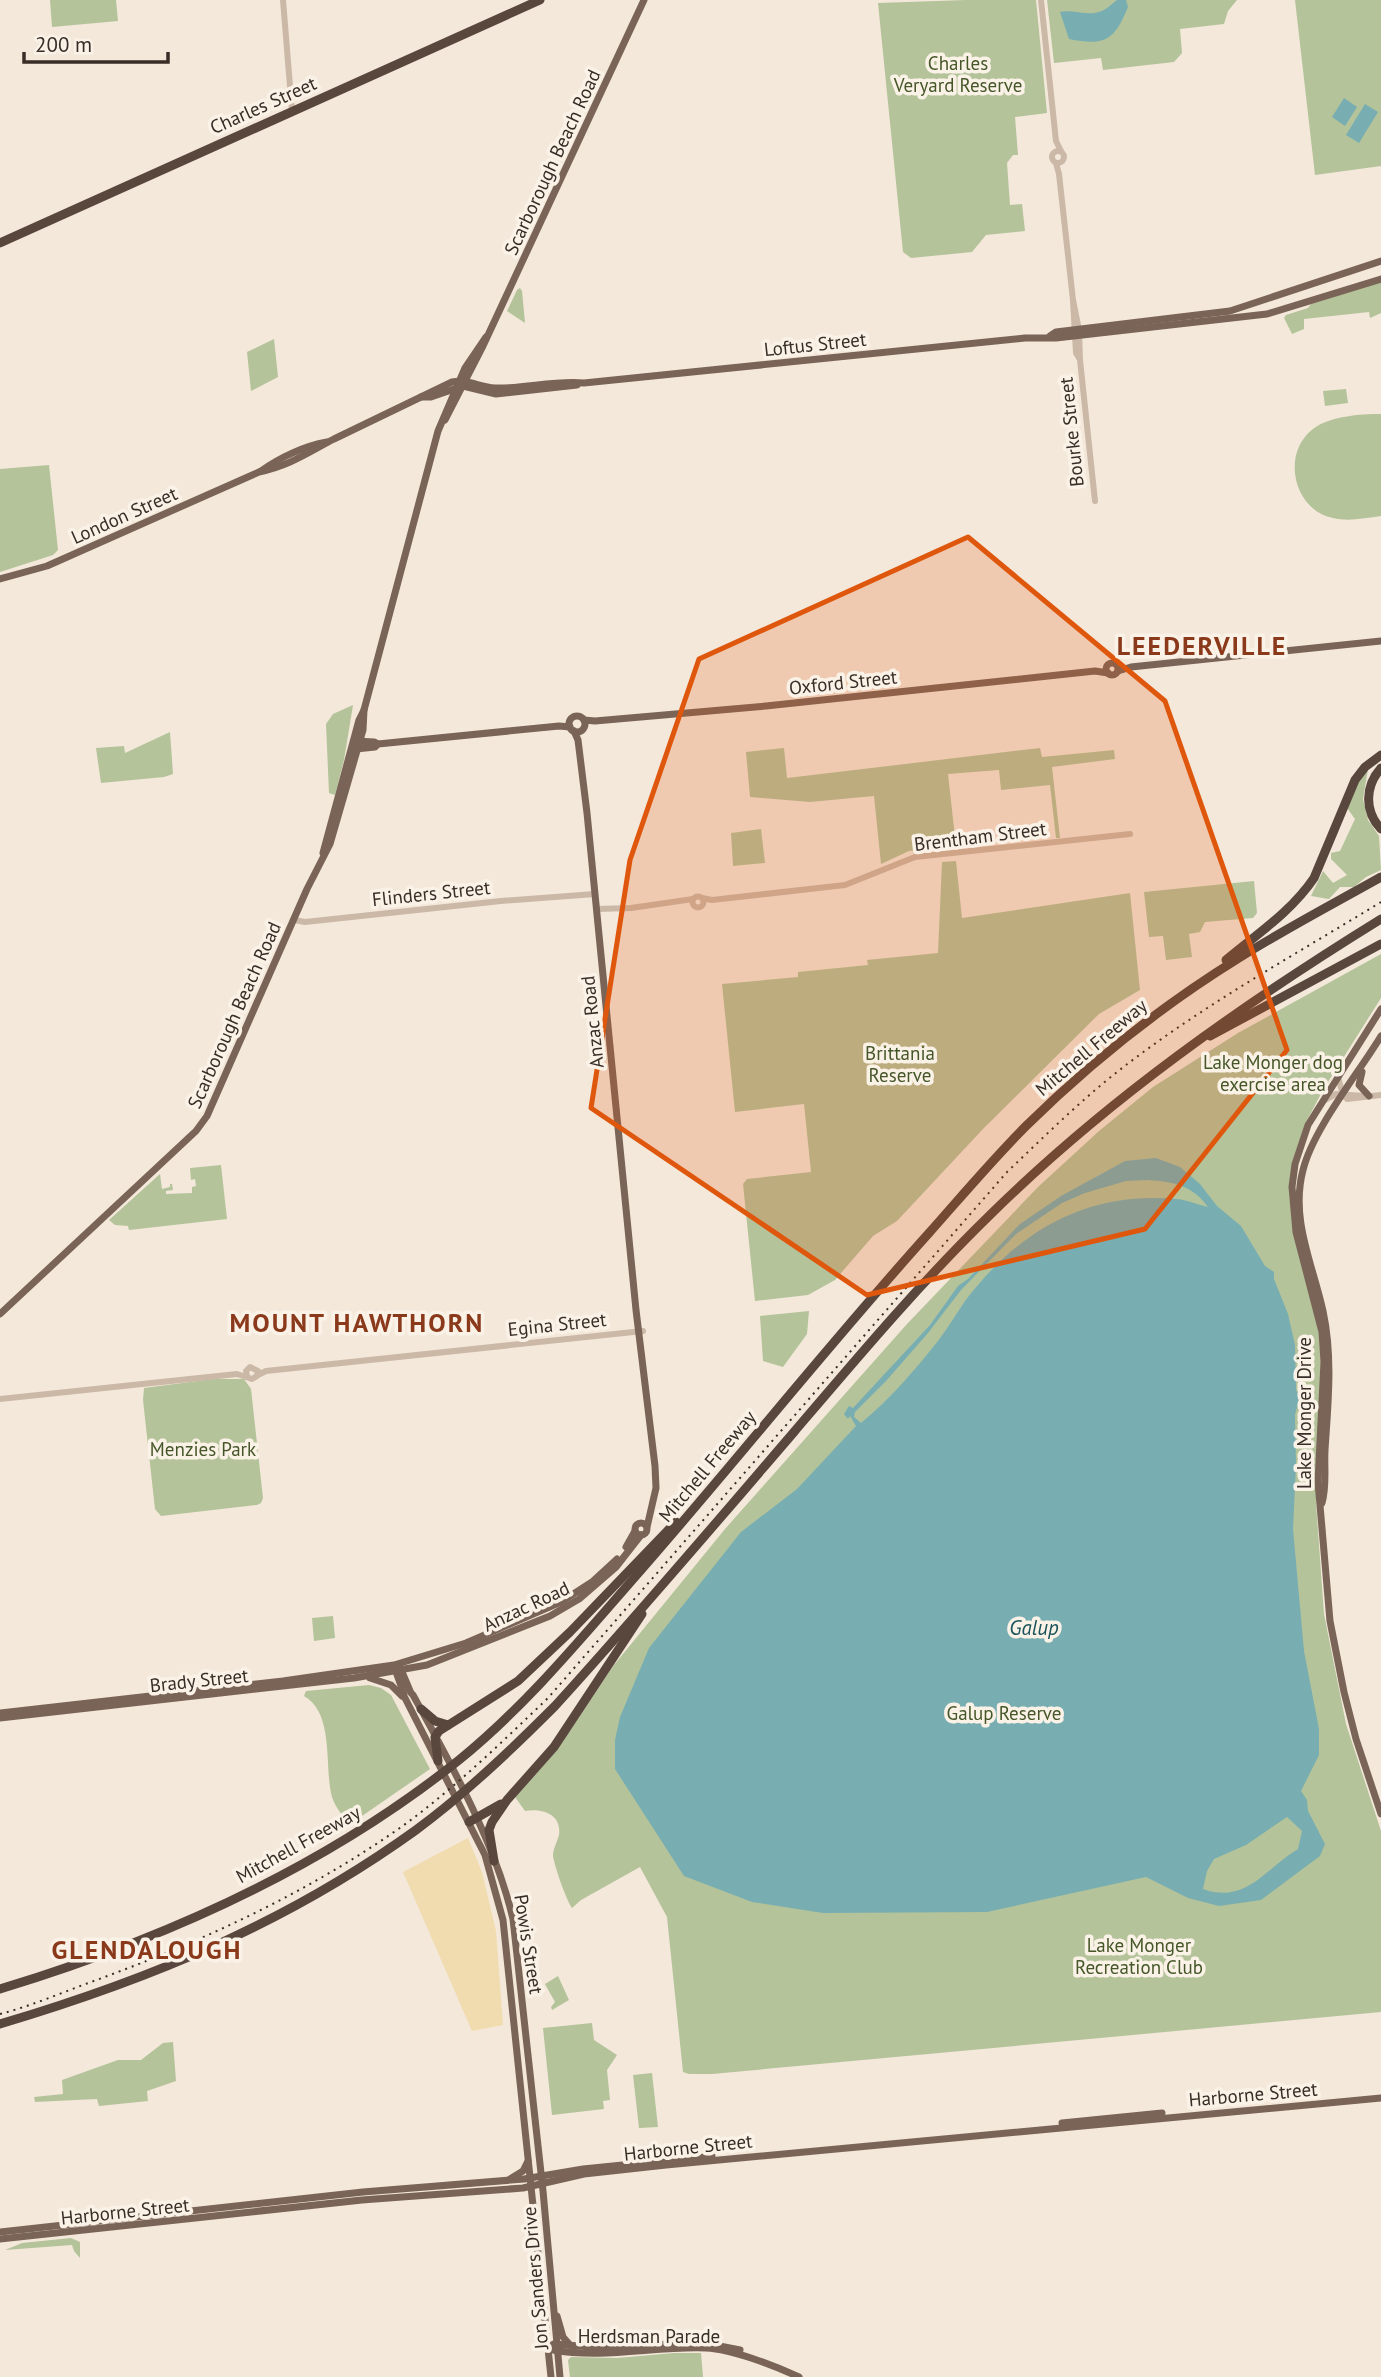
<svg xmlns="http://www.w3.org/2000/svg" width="1381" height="2377" font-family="'PT Sans',sans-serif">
<rect width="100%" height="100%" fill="#f3e8da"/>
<!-- green -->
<g fill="#b4c39a">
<polygon points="50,0 116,0 118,21 52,27"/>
<polygon points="966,0 1036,0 1047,113 1015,117 1018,155 1013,155 1007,163 1010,205 1022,204 1025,231 986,235 972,252 911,258 903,252 878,3"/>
<polygon points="1047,0 1237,0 1228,11 1224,24 1180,29 1182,53 1174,62 1103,70 1101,58 1054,63"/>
<polygon points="1295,0 1381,0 1381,166 1315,175"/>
<polygon points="1381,282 1381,313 1370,318 1369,312 1304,319 1304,329 1292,334 1284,318 1286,315 1308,308 1311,304"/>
<polygon points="520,288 522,291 525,323 507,311 517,290"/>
<polygon points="274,339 278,377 251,391 247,352"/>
<polygon points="1346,389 1348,403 1325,406 1323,391"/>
<path d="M 1381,414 L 1381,516 C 1365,518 1348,522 1333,518 C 1293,510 1281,453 1313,429 C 1330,416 1360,414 1381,414 Z"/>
<polygon points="49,465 58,550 53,555 0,572 0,469"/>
<polygon points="353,705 344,760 335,795 329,793 326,724 333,714"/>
<polygon points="170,732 173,774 164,777 101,783 96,748 124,746 125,753"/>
<polygon points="784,748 787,778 1040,748 1042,757 1114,750 1115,759 1052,767 1060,838 1056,838 1050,785 1001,790 999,770 948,774 956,846 909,851 881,864 874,796 810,802 750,797 746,752"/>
<polygon points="1368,769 1363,799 1368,820 1379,836 1381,870 1366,877 1354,887 1340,887 1329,899 1311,896 1323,871 1333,883 1347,875 1331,859 1331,853 1340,851 1355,819 1347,808 1356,784"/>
<polygon points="761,829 765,863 733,866 731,833"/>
<polygon points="956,861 962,918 1130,893 1140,990 1099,1014 983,1129 897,1221 873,1236 835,1280 808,1295 755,1301 743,1184 747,1179 811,1172 804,1104 735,1112 722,984 798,977 798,972 868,965 867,960 938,953 942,862"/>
<polygon points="1254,881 1257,913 1253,918 1205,922 1200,932 1189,934 1192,957 1166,960 1163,936 1149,937 1144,892"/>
<path d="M 1381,954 L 1381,998 L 1323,1090 L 1305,1124 L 1292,1163 L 1289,1191 L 1295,1237 L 1319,1333 L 1321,1363 L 1316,1503 L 1324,1614 L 1346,1724 L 1381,1831 L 1381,2012 L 712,2074 L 689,2074 L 683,2072 L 667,1917 L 640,1867 L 581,1900 L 572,1908 C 566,1899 555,1868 553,1856 C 553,1849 557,1842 559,1835 C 562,1814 542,1808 525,1811 L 515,1797 L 556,1751 L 614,1665 L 725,1529 L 907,1324 L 1038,1187 L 1099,1131 L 1153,1087 L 1238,1033 Z"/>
<polygon points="221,1165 227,1219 129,1230 128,1226 115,1225 109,1220 160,1174 162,1189 170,1187 170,1184 172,1184 173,1190 166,1191 166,1194 192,1193 192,1187 196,1186 195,1179 191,1180 190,1168"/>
<polygon points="809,1311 807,1334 783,1367 763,1361 760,1316"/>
<polygon points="213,1379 244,1379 251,1389 263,1498 261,1503 257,1505 161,1516 155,1509 143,1400 144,1388"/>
<polygon points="333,1616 335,1638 314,1641 312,1618"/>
<path d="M 369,1685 L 381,1688 L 391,1695 L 430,1769 L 349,1825 C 344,1817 335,1807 332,1797 C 324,1769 335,1713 304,1696 L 306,1691 Z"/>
<polygon points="558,1976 569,2000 552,2010 551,2007 555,2002 545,1984"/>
<polygon points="592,2023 594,2040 617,2055 607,2070 610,2100 603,2101 604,2109 552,2115 543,2028"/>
<polygon points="173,2042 176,2081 147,2091 148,2101 99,2106 97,2099 35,2102 34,2097 63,2094 62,2080 118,2060 141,2060 163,2043"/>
<polygon points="652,2073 658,2127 639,2128 633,2075"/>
<polygon points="71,2238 80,2242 80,2258 74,2251 72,2245 5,2250 22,2243"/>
<polygon points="674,2353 701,2353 703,2377 570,2377 568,2360 571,2357 617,2358"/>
</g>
<!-- sand -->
<polygon fill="#f1dcaf" points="468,1838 482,1872 496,1931 503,2025 472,2031 403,1872"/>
<!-- water -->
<g fill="#78aeb2" fill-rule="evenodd">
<path d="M 1117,0 L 1126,0 L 1128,7 C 1114,41 1105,46 1069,39 L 1060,12 C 1074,9 1088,17 1102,11 C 1108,8 1113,3 1117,0 Z"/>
<polygon points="1344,98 1357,107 1345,126 1332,117"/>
<polygon points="1365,104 1378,112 1359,143 1346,135"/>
<path d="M 1156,1158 L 1180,1167 L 1200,1184 L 1217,1206 L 1241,1226 L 1265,1266 L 1274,1272 L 1274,1279 L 1288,1314 L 1295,1345 L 1296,1389 L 1299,1399 L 1295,1415 L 1296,1465 L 1293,1529 L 1304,1651 L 1319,1729 L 1319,1755 L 1301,1791 L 1307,1800 L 1308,1811 L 1325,1844 L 1320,1856 L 1261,1900 L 1219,1906 L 1188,1898 L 1146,1877 L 987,1912 L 823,1913 L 752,1902 L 684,1876 L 615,1769 L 615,1740 L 620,1717 L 649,1648 L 741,1532 L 797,1489 L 856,1426 L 850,1416 L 848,1419 L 844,1414 L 849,1406 L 853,1408 L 930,1325 L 958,1286 L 968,1279 L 1020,1224 L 1061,1196 L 1125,1161 ZM 1148,1180 C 1174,1182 1192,1185 1208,1207 C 1198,1205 1188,1200 1177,1199 C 1087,1191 1019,1230 965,1301 C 956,1314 948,1328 938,1341 C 915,1370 890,1399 861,1423 L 854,1417 L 855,1412 L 886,1381 L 928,1333 L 961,1290 L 1016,1234 L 1062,1203 L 1085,1193 L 1126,1181 ZM 1287,1817 L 1302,1831 L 1298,1849 C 1267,1867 1246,1905 1203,1889 L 1207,1871 L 1214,1859 L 1246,1845 Z"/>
</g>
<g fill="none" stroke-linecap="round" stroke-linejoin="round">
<!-- minor -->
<g stroke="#ccb8a6" stroke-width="6">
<polyline points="283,0 292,111"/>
<polyline points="1041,0 1056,141 1061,151"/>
<circle cx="1058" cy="157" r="6"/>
<polyline points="1056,163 1059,174 1073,300 1076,353 1079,358"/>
<polyline points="1073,300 1079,330 1080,360 1095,501"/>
<circle cx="698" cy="902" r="5.5"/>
<polyline points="702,898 712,900 845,885 915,857 1130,834"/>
<polyline points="597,909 631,908 693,899"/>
<polyline points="294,920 305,922 501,901 595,894"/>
<polyline points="1338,1077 1343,1095 1347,1099 1381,1095"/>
<polyline points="1323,1101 1336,1094 1364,1096"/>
<polyline points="258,1375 266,1371 643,1331"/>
<polyline points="0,1399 237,1374 252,1379 257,1376 258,1371 250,1367 246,1371 247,1376"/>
</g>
<!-- major -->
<g stroke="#7a6457" stroke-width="7">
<polyline points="1050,336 1056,332 1230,311 1381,261"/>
<polyline points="421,397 431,397 463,386 496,394 577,385"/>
<polyline points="445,420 482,348 644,0"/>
<path d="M 261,471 C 279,458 304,446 327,442"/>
<path d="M 0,579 L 47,566 L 259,472 C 289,466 309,452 334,439 L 452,382 C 468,379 479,387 495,388 C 525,389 554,380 584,383 L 1025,338 L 1056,338 L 1267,314 L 1381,279"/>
<circle cx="1112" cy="669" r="6"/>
<polyline points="1118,671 1131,667 1381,641"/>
<circle cx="577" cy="724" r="8"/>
<polyline points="584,720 595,721 766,706 1095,671 1108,673"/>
<polyline points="574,731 578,740 587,813 636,1310 655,1466 656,1488 647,1527"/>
<polyline points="355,741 374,742 378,744"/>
<polyline points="356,749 375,747 378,744 559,726 570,727"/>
<polyline points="323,853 359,720 364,710 438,431 465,368 486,337"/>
<polyline points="1381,1009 1308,1125 1295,1164 1292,1187 1296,1232 1322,1332 1324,1362 1318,1482 1330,1621 1344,1692 1356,1739 1381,1814"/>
<polyline points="1362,1072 1359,1085 1369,1096"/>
<polyline points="0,1314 196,1131 207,1116 307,889 330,844 363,730 364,710"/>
<path d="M 1322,1503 C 1327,1486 1324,1468 1325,1450 C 1328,1403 1333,1358 1323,1311 C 1313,1265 1290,1219 1303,1170 C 1313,1129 1358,1074 1381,1036"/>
<circle cx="641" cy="1529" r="6"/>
<polyline points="626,1547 635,1531"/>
<polyline points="400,1667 411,1693"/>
<polyline points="395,1669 404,1694"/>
<polyline points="370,1678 391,1685 402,1696"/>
<path d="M 413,1695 C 451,1764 495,1842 513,1919 L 543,2191 L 560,2377"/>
<polyline points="405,1698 485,1855 503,1920 551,2377"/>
<polyline points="0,1713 283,1681 394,1665 466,1643 561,1602 592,1582 617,1559"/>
<polyline points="0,1718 354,1678 427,1665 550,1616 579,1599 616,1567 641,1535"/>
<polyline points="1062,2123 1162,2113"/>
<polyline points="510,2179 523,2171 528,2161"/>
<polyline points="0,2232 363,2192 524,2179 583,2169 712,2156"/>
<polyline points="0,2239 362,2200 523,2188 584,2174 666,2165 1381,2098"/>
<polyline points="557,2316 563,2337 570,2345"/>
<polyline points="554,2344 604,2348 699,2342 740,2350"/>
<path d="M 553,2350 C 604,2359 655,2346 706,2348 C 732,2349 775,2366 799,2377"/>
</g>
<!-- highway -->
<g stroke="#59473e" stroke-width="9">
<polyline points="0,243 540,0"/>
<path d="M 1381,768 C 1365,786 1364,811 1381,829"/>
<path d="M 1226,960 C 1257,934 1291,912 1314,878 L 1355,780 L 1365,767 L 1381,755"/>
<polyline points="1210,1036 1381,944"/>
<polyline points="421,1709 435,1721 448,1725"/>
<polyline points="438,1761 435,1737 439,1731 518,1681 570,1632 676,1522"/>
<polyline points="469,1822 501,1804"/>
<polyline points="494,1861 489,1830 492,1822 507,1800 554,1747 642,1614"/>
<path d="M 0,1989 C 165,1939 324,1868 459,1760 C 527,1705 583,1636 641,1570 C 738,1459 830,1343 929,1233 C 961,1197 992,1160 1026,1126 C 1090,1063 1163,1005 1239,958 C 1285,929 1333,904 1381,877"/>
<path d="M 0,2024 C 151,1979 287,1923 416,1830 C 466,1793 511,1750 555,1706 C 636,1617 715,1524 794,1432 C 857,1358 920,1283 991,1214 C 1108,1099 1242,1005 1381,919"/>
</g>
<!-- rail -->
<path stroke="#382d27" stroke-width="2" stroke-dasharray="2 5" stroke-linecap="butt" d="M 0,2014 C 31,2006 61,1993 91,1982 C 201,1942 308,1893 404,1825 C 456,1787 502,1742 548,1698 L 1007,1172 C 1047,1134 1086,1095 1130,1062 C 1209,1002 1296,954 1381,902"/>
</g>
<!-- marked area -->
<path fill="#df570d" fill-opacity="0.2" stroke="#df570d" stroke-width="5" stroke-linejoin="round" d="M 968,537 L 1165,701 L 1287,1050 L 1145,1229 L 867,1295 L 591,1108 L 630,860 L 699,659 Z"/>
<g text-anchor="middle" stroke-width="7" stroke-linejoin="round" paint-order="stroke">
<!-- park labels -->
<g font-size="19" fill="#455729" stroke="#fbf2e7">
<text x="958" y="70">Charles<tspan x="958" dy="22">Veryard Reserve</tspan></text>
<text x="900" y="1060">Brittania<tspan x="900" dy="22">Reserve</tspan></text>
<text x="1273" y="1069">Lake Monger dog<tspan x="1273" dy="22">exercise area</tspan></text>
<text x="203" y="1456">Menzies Park</text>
<text x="1004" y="1720">Galup Reserve</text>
<text x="1139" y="1952">Lake Monger<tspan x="1139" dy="22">Recreation Club</tspan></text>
</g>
<!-- street labels -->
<g font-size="19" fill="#382d27" stroke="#fbf2e7">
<text transform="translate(263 105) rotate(-24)" y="7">Charles Street</text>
<text transform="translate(552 162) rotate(-65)" y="7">Scarborough Beach Road</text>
<text transform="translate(815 344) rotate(-6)" y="7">Loftus Street</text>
<text transform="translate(1071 432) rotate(-96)" y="7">Bourke Street</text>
<text transform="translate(124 515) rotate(-24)" y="7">London Street</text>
<text transform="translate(843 682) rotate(-6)" y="7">Oxford Street</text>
<text transform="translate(980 836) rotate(-7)" y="7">Brentham Street</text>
<text transform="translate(431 893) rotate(-6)" y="7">Flinders Street</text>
<text transform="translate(234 1015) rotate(-66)" y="7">Scarborough Beach Road</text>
<text transform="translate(592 1022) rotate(-96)" y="7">Anzac Road</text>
<text transform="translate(1091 1047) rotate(-40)" y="7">Mitchell Freeway</text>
<text transform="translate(557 1324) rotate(-6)" y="7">Egina Street</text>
<text transform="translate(1304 1413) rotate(-90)" y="7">Lake Monger Drive</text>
<text transform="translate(707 1466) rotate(-50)" y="7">Mitchell Freeway</text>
<text transform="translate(526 1606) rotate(-25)" y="7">Anzac Road</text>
<text transform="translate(199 1680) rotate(-6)" y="7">Brady Street</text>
<text transform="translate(298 1844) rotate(-29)" y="7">Mitchell Freeway</text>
<text transform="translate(529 1944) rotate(81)" y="7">Powis Street</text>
<text transform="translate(1253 2094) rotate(-5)" y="7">Harborne Street</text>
<text transform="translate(688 2147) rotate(-6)" y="7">Harborne Street</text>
<text transform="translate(125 2211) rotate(-6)" y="7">Harborne Street</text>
<text transform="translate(535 2278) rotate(-95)" y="7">Jon Sanders Drive</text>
<text x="649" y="2343">Herdsman Parade</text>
</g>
<!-- water labels -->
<g font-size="21" font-style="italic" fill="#1a555c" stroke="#fbf2e7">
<text x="1034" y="1635">Galup</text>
</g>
<!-- district labels -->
<g font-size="26" font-weight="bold" letter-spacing="2" fill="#8b391b" stroke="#fbf2e7">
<text x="1202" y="655">LEEDERVILLE</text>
<text x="357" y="1332">MOUNT HAWTHORN</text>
<text x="147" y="1959">GLENDALOUGH</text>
</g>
</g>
<!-- scale -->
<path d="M24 52v10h144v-10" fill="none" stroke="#382d27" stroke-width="3.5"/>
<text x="35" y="52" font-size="21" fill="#382d27" stroke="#fbf2e7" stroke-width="5" paint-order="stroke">200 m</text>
</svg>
